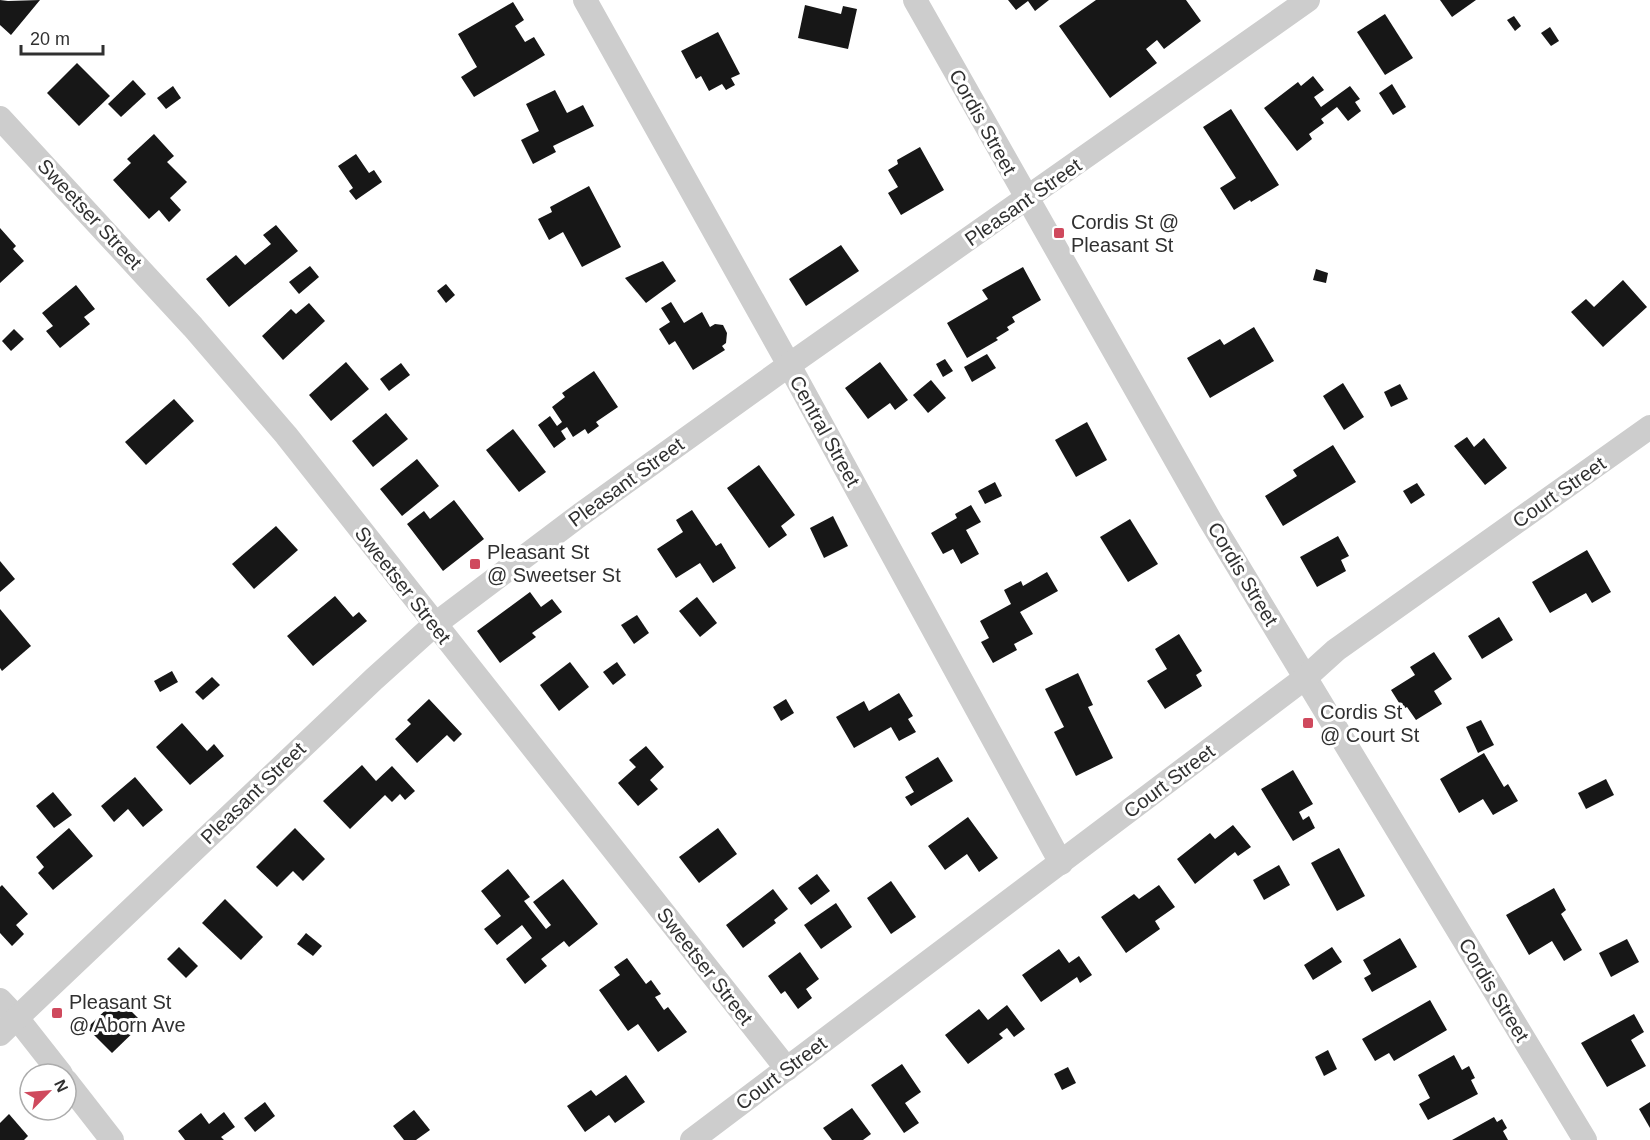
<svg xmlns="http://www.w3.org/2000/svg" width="1650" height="1140" font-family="Helvetica,sans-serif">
<rect width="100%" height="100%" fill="#fff"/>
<!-- building -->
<g fill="#171717">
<polygon points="0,0 8,1 40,0 11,35 0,25"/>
<polygon points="1008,0 1049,0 1035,11 1028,1 1016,10"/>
<polygon points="1096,0 1186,0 1201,21 1164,49 1157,40 1146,49 1157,63 1110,98 1059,26"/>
<polygon points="1440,0 1476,0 1452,17"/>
<polygon points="513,2 524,20 515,26 525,42 534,37 545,55 474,97 461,77 477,67 458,34"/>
<polygon points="805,5 841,14 843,6 857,9 848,49 798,38"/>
<polygon points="1385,14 1413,58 1385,75 1357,32"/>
<polygon points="1514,16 1521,26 1515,31 1507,20"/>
<polygon points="1550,27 1559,41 1551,46 1541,33"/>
<polygon points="718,32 740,74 731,78 735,85 726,90 722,84 709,91 701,76 696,79 681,51"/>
<polygon points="77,63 110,96 79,126 47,93"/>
<polygon points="1313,76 1324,90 1314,97 1321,107 1350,86 1360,99 1355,102 1361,111 1348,121 1337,107 1321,119 1324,123 1309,134 1312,139 1297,151 1264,108 1298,82 1301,86"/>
<polygon points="133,80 146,94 121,117 108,104"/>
<polygon points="1392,84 1406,107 1393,115 1379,93"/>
<polygon points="173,86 181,98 166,109 157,98"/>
<polygon points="555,90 567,113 583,105 594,126 553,146 556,152 533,164 521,140 539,131 526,104"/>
<polygon points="1231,109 1279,185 1251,202 1250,200 1234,210 1220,188 1236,178 1203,127"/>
<polygon points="154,134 174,156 167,162 187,182 170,198 181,210 169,222 159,210 149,219 113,180 131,163 127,159"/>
<polygon points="920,147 944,190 901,215 888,193 898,187 888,170 898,164 897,160"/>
<polygon points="356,154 369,173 374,170 382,182 356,200 349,191 353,188 338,166"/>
<polygon points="589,186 621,247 582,267 563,232 549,240 538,219 552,212 550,207"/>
<polygon points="276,225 298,251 229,307 206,279 236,255 245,265 271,244 263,235"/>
<polygon points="0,228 16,246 13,249 24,261 0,283"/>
<polygon points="841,245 859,271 806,306 789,279"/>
<polygon points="663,261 676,281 646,303 625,278"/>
<polygon points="310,266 319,277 299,294 289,282"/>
<polygon points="1023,267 1041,300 1012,317 1015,322 1007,327 1009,330 996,338 998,340 967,358 947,323 988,299 982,290"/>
<polygon points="1316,269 1328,273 1326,283 1313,280"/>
<polygon points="1623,280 1647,307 1603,347 1571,312 1586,299 1594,307"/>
<polygon points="446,284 455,295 446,303 437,291"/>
<polygon points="76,285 95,309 84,317 90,324 60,348 46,331 53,326 42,313"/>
<polygon points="671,302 684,323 702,312 710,327 715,324 723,325 727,333 726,343 722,346 725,350 693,370 675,341 669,345 659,329 670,322 661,308"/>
<polygon points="309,303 325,321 283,360 262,336 291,309 296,314"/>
<polygon points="1254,327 1274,361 1210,398 1187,358 1220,339 1224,345"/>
<polygon points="14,329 24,339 11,351 2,341"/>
<polygon points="987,354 996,368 972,382 964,367"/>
<polygon points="945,359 953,371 943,377 936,364"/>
<polygon points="346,362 369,389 331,421 309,395"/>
<polygon points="880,362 908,400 895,410 890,403 868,419 845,388"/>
<polygon points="401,363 410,375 389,391 380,379"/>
<polygon points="594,371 618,407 596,422 599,426 588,434 585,429 573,437 567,427 561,431 566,439 554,448 538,425 550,416 557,426 562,422 552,407 565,397 562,393"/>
<polygon points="931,380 946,398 928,413 913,395"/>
<polygon points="1343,383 1364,417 1344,430 1323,396"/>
<polygon points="1400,384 1408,399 1391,407 1384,392"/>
<polygon points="174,399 194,421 146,465 125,442"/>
<polygon points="386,413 408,439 373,467 352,441"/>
<polygon points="1087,422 1107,460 1076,477 1055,440"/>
<polygon points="513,429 546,472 519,492 486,450"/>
<polygon points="1467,437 1474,447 1484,438 1507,468 1485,485 1454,446"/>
<polygon points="1333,445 1356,482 1283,526 1265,496 1297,476 1293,470"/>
<polygon points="417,459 439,486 402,516 380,489"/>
<polygon points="759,465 795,515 781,526 787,535 769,548 727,488"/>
<polygon points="995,482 1002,496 985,504 978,491"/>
<polygon points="1417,483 1425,495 1411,504 1403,491"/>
<polygon points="454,500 484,539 443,571 407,524 424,511 430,519"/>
<polygon points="971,505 981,522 966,530 979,554 961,564 953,549 943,554 931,533 957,518 955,514"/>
<polygon points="692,510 716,546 721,543 736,568 713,583 700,563 676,578 657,549 683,532 676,520"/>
<polygon points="833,516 848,546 824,558 810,528"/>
<polygon points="1130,519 1158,564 1128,582 1100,537"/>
<polygon points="276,526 298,550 254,589 232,564"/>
<polygon points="1338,536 1349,556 1341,560 1346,571 1317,587 1300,557"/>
<polygon points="1587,550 1611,592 1592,603 1586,593 1550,613 1532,582"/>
<polygon points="0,561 15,579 0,592"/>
<polygon points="1047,572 1058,591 1020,612 1033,634 1014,644 1017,650 993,663 981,642 989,638 980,621 1011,604 1004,590 1021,581 1023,586"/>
<polygon points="530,592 541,607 552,599 562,612 532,633 536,637 500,663 477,631"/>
<polygon points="335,596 353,617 359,612 367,621 313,666 287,636"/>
<polygon points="697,597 717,623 700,637 679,611"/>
<polygon points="0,609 31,646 2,671 0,668"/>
<polygon points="637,615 649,633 634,644 621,625"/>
<polygon points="1499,617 1513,640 1482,659 1468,636"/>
<polygon points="1179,634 1202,671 1196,675 1202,686 1165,709 1147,681 1167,669 1155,649"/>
<polygon points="1434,652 1452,679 1434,691 1442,704 1416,720 1407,707 1403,709 1391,690 1415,675 1410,667"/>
<polygon points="570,662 589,687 559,711 540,685"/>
<polygon points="617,662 626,675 613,685 603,672"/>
<polygon points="172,671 178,682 160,692 154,681"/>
<polygon points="1078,673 1093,705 1088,707 1113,758 1076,776 1054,732 1064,727 1045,689"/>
<polygon points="212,677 220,685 203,700 195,692"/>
<polygon points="899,693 913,716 908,719 916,732 899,741 891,727 854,748 836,717 864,701 869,711"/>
<polygon points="429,699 462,734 454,742 447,735 417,763 395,739 411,724 407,720"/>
<polygon points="786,699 794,713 781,721 773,707"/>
<polygon points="1481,720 1494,745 1478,753 1466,727"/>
<polygon points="182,723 207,751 214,744 224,756 190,785 156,747"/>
<polygon points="646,746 664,767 650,780 658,789 638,806 618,783 636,767 629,760"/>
<polygon points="1484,753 1504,787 1508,784 1518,801 1493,815 1483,799 1459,813 1440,779"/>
<polygon points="938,757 953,781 911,806 905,797 914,792 905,777"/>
<polygon points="362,765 376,781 392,766 415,791 405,800 400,794 392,802 385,795 350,829 323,801"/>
<polygon points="1293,770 1313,804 1299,812 1303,820 1309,816 1315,828 1293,841 1261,789"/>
<polygon points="135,777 163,810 143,827 128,809 114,822 101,806"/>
<polygon points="1606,779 1614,795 1586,809 1578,793"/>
<polygon points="53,792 72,815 54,828 36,806"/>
<polygon points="968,817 998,858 979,872 967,854 945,870 928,846"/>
<polygon points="1233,825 1251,847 1238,856 1235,852 1195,884 1177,859 1210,833 1215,839"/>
<polygon points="69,828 93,856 53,890 38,873 44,867 36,857"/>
<polygon points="295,828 325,859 303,881 293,871 277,887 256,867"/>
<polygon points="718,828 737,854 699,883 679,857"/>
<polygon points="1339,848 1365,896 1337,911 1311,863"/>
<polygon points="1279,865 1290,885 1264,900 1253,880"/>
<polygon points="508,869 530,897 524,901 546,929 551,925 533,902 563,879 598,924 569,947 564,941 541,959 547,966 525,984 506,959 532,938 522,925 497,945 484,929 501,916 481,891"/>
<polygon points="817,874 830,891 811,905 798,888"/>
<polygon points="891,881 916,917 891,934 867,898"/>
<polygon points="2,885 28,914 16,925 24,934 12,946 0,933 0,887"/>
<polygon points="1159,885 1175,907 1155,921 1160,929 1126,953 1101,917 1134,894 1139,899"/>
<polygon points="1554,888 1566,910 1561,914 1582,950 1564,961 1552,941 1529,955 1506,915"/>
<polygon points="773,889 788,909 774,920 776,923 743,948 726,925"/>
<polygon points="225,899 263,937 241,960 202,923"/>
<polygon points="836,903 852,927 821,949 804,925"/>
<polygon points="306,933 322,946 313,956 297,944"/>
<polygon points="1400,938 1417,967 1372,992 1364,978 1371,974 1363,960"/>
<polygon points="1627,939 1639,962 1611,977 1599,953"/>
<polygon points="179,947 198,966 186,978 167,959"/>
<polygon points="1332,947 1342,962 1313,980 1304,965"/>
<polygon points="1059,949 1069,963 1079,956 1092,975 1080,983 1077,977 1041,1002 1022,975"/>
<polygon points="800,952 819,979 806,989 812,998 798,1009 785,991 781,994 768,976"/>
<polygon points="627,958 646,984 651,980 661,994 655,997 664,1010 668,1007 687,1032 658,1052 638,1024 628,1031 599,990 620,975 614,967"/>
<polygon points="118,998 143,1023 112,1053 87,1028"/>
<polygon points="1430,1000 1447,1030 1394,1061 1389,1053 1375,1061 1362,1039"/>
<polygon points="1007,1005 1025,1029 1014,1037 1007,1028 999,1034 1003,1038 968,1064 945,1035 979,1009 988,1020"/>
<polygon points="1634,1014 1644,1032 1631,1040 1646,1066 1607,1087 1581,1043"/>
<polygon points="1328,1050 1337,1069 1324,1076 1315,1057"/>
<polygon points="1454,1055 1462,1070 1469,1066 1475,1078 1471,1080 1478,1094 1428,1120 1419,1104 1430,1098 1418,1075"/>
<polygon points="902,1064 921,1092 905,1103 919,1123 904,1133 871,1085"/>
<polygon points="1068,1067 1076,1083 1062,1090 1054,1074"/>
<polygon points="626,1075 645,1102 615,1123 609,1115 585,1132 567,1106 591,1090 596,1096"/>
<polygon points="265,1102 275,1116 255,1132 244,1118"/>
<polygon points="1650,1102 1650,1128 1639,1109"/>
<polygon points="852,1108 871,1134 863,1140 832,1140 823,1128"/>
<polygon points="414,1110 430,1130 416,1140 404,1140 393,1126"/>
<polygon points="224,1112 235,1127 221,1137 224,1140 185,1140 178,1131 201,1113 209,1124"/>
<polygon points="9,1114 28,1136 24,1140 0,1140 0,1123"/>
<polygon points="1494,1117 1497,1122 1502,1119 1507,1128 1503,1131 1508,1140 1452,1140"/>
</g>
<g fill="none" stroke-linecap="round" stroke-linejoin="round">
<!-- minor -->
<g stroke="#cdcdcd" stroke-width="24">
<polyline points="585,0 789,365 1061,863"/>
<polyline points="915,0 1210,520 1585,1140"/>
<polyline points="0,118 193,327 286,435 787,1069"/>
<polyline points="0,1000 17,1018 61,1074"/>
<polyline points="0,1034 374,679 434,625 580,515 789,365 1308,0"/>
<polyline points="66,1081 112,1140"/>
<polyline points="692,1140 1305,678 1336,650 1650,427"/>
</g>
</g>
<!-- markers -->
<g fill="#cf495d" stroke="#fff" stroke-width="2">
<rect x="1053" y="227" width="12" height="12" rx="3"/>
<rect x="469" y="558" width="12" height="12" rx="3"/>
<rect x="1302" y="717" width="12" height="12" rx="3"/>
<rect x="51" y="1007" width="12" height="12" rx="3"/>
</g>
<g text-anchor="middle" stroke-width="6" stroke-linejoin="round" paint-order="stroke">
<!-- street labels -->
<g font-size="20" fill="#303030" stroke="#fff">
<text transform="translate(983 122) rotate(61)" y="7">Cordis Street</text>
<text transform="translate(1023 202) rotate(-35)" y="7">Pleasant Street</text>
<text transform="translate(90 214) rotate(47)" y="7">Sweetser Street</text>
<text transform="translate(825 431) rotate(61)" y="7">Central Street</text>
<text transform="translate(626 482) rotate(-36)" y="7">Pleasant Street</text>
<text transform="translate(1559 492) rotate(-35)" y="7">Court Street</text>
<text transform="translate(1243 574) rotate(59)" y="7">Cordis Street</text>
<text transform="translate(403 585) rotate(52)" y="7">Sweetser Street</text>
<text transform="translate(1169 781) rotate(-37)" y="7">Court Street</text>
<text transform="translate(253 793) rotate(-44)" y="7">Pleasant Street</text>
<text transform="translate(705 966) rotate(52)" y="7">Sweetser Street</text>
<text transform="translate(1494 990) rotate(59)" y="7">Cordis Street</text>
<text transform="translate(781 1073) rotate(-37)" y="7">Court Street</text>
</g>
<!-- poi labels -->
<g font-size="20" fill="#303030" stroke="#fff" text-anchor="start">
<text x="1071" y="229">Cordis St @<tspan x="1071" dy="23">Pleasant St</tspan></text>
<text x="487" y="559">Pleasant St<tspan x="487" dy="23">@ Sweetser St</tspan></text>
<text x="1320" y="719">Cordis St<tspan x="1320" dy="23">@ Court St</tspan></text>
<text x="69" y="1009">Pleasant St<tspan x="69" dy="23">@ Aborn Ave</tspan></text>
</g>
</g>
<!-- north arrow -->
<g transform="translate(48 1092) rotate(65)"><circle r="28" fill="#ffffff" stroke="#acacac" stroke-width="1.5"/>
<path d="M0-4.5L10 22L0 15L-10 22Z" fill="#cf495d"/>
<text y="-9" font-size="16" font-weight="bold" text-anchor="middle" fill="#303030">N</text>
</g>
<!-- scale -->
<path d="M21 45v9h82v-9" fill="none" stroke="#303030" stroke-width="3"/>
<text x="30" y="45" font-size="18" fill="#303030" stroke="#ffffff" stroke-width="4.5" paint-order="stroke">20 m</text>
</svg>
